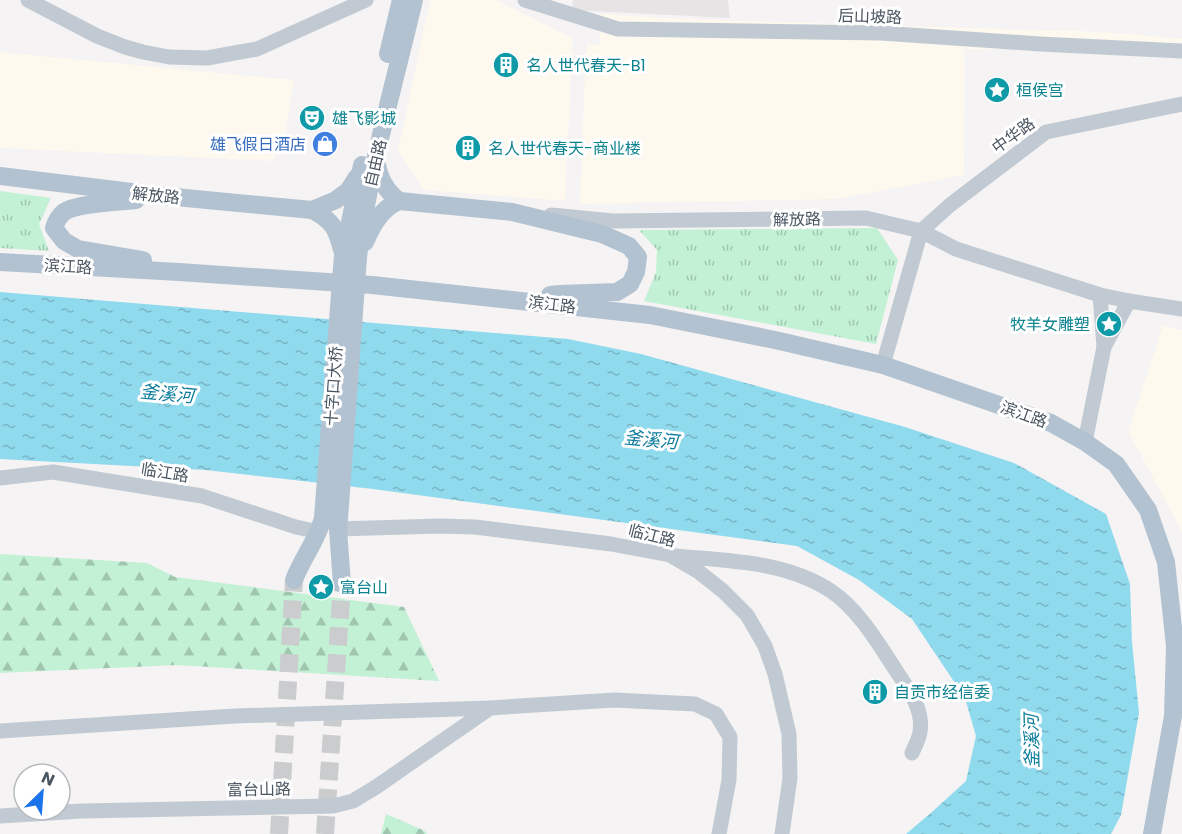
<svg xmlns="http://www.w3.org/2000/svg" width="1182" height="834" font-family="Poppins,'Noto Sans SC',sans-serif">
<defs>
<pattern id="forest-firs" width="22" height="20" patternUnits="userSpaceOnUse" patternTransform="scale(1.5)"><rect width="22" height="20" fill="#c3f1d5"/><path d="M5 1l3.5 6h-7zM16 11l3.5 6h-7z" fill="#a0c6b0"/></pattern>
<pattern id="park-tufts" width="24" height="20" patternUnits="userSpaceOnUse" patternTransform="scale(1.5)"><rect width="24" height="20" fill="#c3f1d5"/><path d="M3 7l-1-3M5 7V3M7 7l1-3M15 17l-1-3M17 17v-4M19 17l1-3" fill="none" stroke="#a0c6b0"/></pattern>
<pattern id="water-ripples" width="26" height="14" patternUnits="userSpaceOnUse" patternTransform="scale(1.5)"><rect width="26" height="14" fill="#90daee"/><path d="M2 4q2-2 4 0t4 0M15 11q2-2 4 0t4 0" fill="none" stroke="#78b4c4"/></pattern>
</defs>
<rect width="100%" height="100%" fill="#f5f3f3"/>
<!-- commercial -->
<g fill="#fdf9ef">
<polygon points="430,0 495,0 573,38 565,201 424,190 398,151"/>
<polygon points="599,14 687,19 1062,31 1080,31 1132,34 1182,39 1182,58 1034,49 963,49 965,61 964,175 837,199 580,204 586,44 600,45"/>
<polygon points="0,52 294,80 285,135 273,161 0,148"/>
<polygon points="1163,325 1182,330 1182,532 1128,431"/>
</g>
<!-- education -->
<polygon fill="#e6e4e5" points="573,0 728,0 730,18 572,10"/>
<!-- forest -->
<g fill="url(#forest-firs)">
<polygon points="0,554 147,563 175,577 404,607 439,681 177,665 0,673"/>
<polygon points="386,814 425,831 427,834 381,834"/>
</g>
<!-- park -->
<g fill="url(#park-tufts)">
<polygon points="0,191 51,198 39,224 49,251 0,248"/>
<polygon points="877,228 898,260 876,344 644,301 656,272 657,250 639,230"/>
</g>
<!-- water -->
<polygon fill="url(#water-ripples)" points="0,292 568,339 641,354 905,427 1014,463 1106,514 1130,584 1132,642 1139,713 1121,815 1111,834 906,834 932,812 966,781 976,736 965,698 912,619 859,580 797,546 373,489 206,470 0,459"/>
<g fill="none" stroke-linecap="round" stroke-linejoin="round">
<!-- major-tunnel -->
<g stroke="#caccce" stroke-width="18" stroke-dasharray="18 9" stroke-linecap="butt">
<polyline points="279,834 294,580"/>
<polyline points="325,834 342,584"/>
</g>
<!-- minor -->
<g stroke="#c1cad2" stroke-width="15">
<polyline points="28,0 97,36 125,47 143,52 169,57 207,58 257,49 366,0"/>
<polyline points="525,0 618,29 881,33 1040,44 1182,51"/>
<polyline points="551,215 613,221 866,218 921,231 956,249 1100,295 1129,301 1182,309"/>
<polyline points="1100,295 1104,347 1129,301"/>
<polyline points="883,365 921,231 950,205 1046,132 1182,104"/>
<polyline points="1085,442 1104,347"/>
<polyline points="0,478 53,472 202,496 296,527 319,532"/>
<polyline points="338,529 439,526 475,527 611,544 670,555 699,572 723,591 747,615 765,646 775,674 789,734 790,778 782,834"/>
<path d="M 676,556 C 728,561 786,561 831,591 C 858,609 878,643 895,669 C 907,688 924,708 920,732 C 919,739 915,746 912,753"/>
<polyline points="0,731 235,716 490,708 614,700 695,704 716,714 730,737 729,780 719,834"/>
<polyline points="0,816 82,811 333,806 353,801 376,787 490,708"/>
</g>
<!-- major -->
<g stroke="#b3c2d1" stroke-width="18">
<polyline points="388,54 401,0"/>
<polyline points="0,176 165,196 312,210"/>
<path d="M 136,200 C 119,202 77,203 64,212 C 58,217 56,221 54,228 L 64,241 L 78,249 L 143,260"/>
<polyline points="399,201 512,212 602,234 629,246 638,257 636,272 630,284 617,292 560,294 550,295"/>
<path d="M 365,242 C 373,224 381,209 399,201 C 385,190 379,178 376,160"/>
<path d="M 342,250 C 337,229 332,220 312,210 L 336,200 L 348,191 L 357,177"/>
<polyline points="343,255 362,165"/>
<path d="M 358,257 C 369,170 394,85 414,0"/>
<polyline points="0,262 179,272 372,285 650,315 775,340 883,365 1051,423 1085,442 1116,464 1148,510 1166,562 1175,646 1173,716 1152,834"/>
<polyline points="339,519 338,529 342,584"/>
<path d="M 294,580 C 302,558 317,541 323,518"/>
</g>
<!-- major-bridge -->
<g stroke="#b3c2d1" stroke-width="18">
<polyline points="323,518 343,255"/>
<polyline points="339,519 358,257"/>
</g>
</g>
<!-- icons -->
<defs>
<g id="building-disc" transform="scale(1.35)"><circle r="9.5" fill="#0f9aa8" stroke="#fff"/><path d="M-4-6H4V6H1V3H-1V6H-4ZM-2.5-4.3h1.7v1.8h-1.7ZM.8-4.3h1.7v1.8H.8ZM-2.5-1h1.7V.8h-1.7ZM.8-1h1.7V.8H.8Z" fill="#fff"/></g>
<g id="sight-disc" transform="scale(1.35)"><circle r="9.5" fill="#0f9aa8" stroke="#fff"/><path d="M0-6L1.8-2.2L6-1.7L2.9 1.2L3.7 5.4L0 3.3L-3.7 5.4L-2.9 1.2L-6-1.7L-1.8-2.2Z" fill="#fff"/></g>
<g id="theatre-disc" transform="scale(1.35)"><circle r="9.5" fill="#0f9aa8" stroke="#fff"/><path d="M-5-5.5Q0-4 5-5.5V0Q5 5 0 6Q-5 5-5 0ZM-3.3-2.5H-1v1.5H-3.3ZM1-2.5H3.3v1.5H1ZM-2.8 1Q0 5.5 2.8 1Z" fill="#fff"/></g>
<g id="shop-disc" transform="scale(1.35)"><circle r="9.5" fill="#3f7fe0" stroke="#fff"/><path d="M-5-2.5h2.3a2.7 3.5 0 0 1 5.4 0H5L5.5 6h-11ZM-1.5-2.5h3a1.5 2.3 0 0 0-3 0Z" fill="#fff"/></g>
</defs>
<g fill-rule="evenodd">
<use href="#building-disc" x="506" y="65"/>
<use href="#sight-disc" x="997" y="90"/>
<use href="#theatre-disc" x="312" y="118"/>
<use href="#shop-disc" x="325" y="144"/>
<use href="#building-disc" x="468" y="148"/>
<use href="#sight-disc" x="1109" y="324"/>
<use href="#sight-disc" x="321" y="587"/>
<use href="#building-disc" x="875" y="692"/>
</g>
<g text-anchor="middle" stroke-width="6" stroke-linejoin="round" paint-order="stroke">
<!-- street labels -->
<g font-size="16" fill="#4a5661" stroke="#fff">
<text transform="translate(870 16) rotate(2)" y="6">后山坡路</text>
<text transform="translate(1013 135) rotate(-36)" y="6">中华路</text>
<text transform="translate(375 163) rotate(-77)" y="6">自由路</text>
<text transform="translate(156 195) rotate(6)" y="6">解放路</text>
<text transform="translate(797 219) rotate(-1)" y="6">解放路</text>
<text transform="translate(68 266) rotate(3)" y="6">滨江路</text>
<text transform="translate(552 304) rotate(7)" y="6">滨江路</text>
<text transform="translate(333 386) rotate(-86)" y="6">十字口大桥</text>
<text transform="translate(1024 414) rotate(20)" y="6">滨江路</text>
<text transform="translate(165 472) rotate(9)" y="6">临江路</text>
<text transform="translate(652 535) rotate(14)" y="6">临江路</text>
<text transform="translate(259 789) rotate(-1)" y="6">富台山路</text>
</g>
<!-- culture labels -->
<g font-size="16" fill="#0d838f" stroke="#fff" text-anchor="start">
<text x="526" y="71">名人世代春天-B1</text>
<text x="1016" y="96">桓侯宫</text>
<text x="332" y="124">雄飞影城</text>
<text x="488" y="154">名人世代春天-商业楼</text>
<text x="1090" y="330" text-anchor="end">牧羊女雕塑</text>
<text x="340" y="593">富台山</text>
<text x="894" y="698">自贡市经信委</text>
</g>
<!-- shop labels -->
<g font-size="16" fill="#366cbe" stroke="#fff" text-anchor="end">
<text x="306" y="150">雄飞假日酒店</text>
</g>
<!-- water labels -->
<g font-size="18" font-style="italic" fill="#0c7c9b" stroke="#fff">
<text transform="translate(167 394) rotate(5)" y="6">釜溪河</text>
<text transform="translate(651 440) rotate(5)" y="6">釜溪河</text>
<text transform="translate(1032 741) rotate(-91)" y="6">釜溪河</text>
</g>
</g>
<!-- north arrow -->
<g transform="translate(42 792) rotate(25)"><circle r="28" fill="#ffffff" stroke="#b7bbc0" stroke-width="1.5"/>
<path d="M0-4.5L10 22L0 15L-10 22Z" fill="#1a73e8"/>
<text y="-9" font-size="16" font-weight="bold" text-anchor="middle" fill="#4a5661">N</text>
</g>
</svg>
